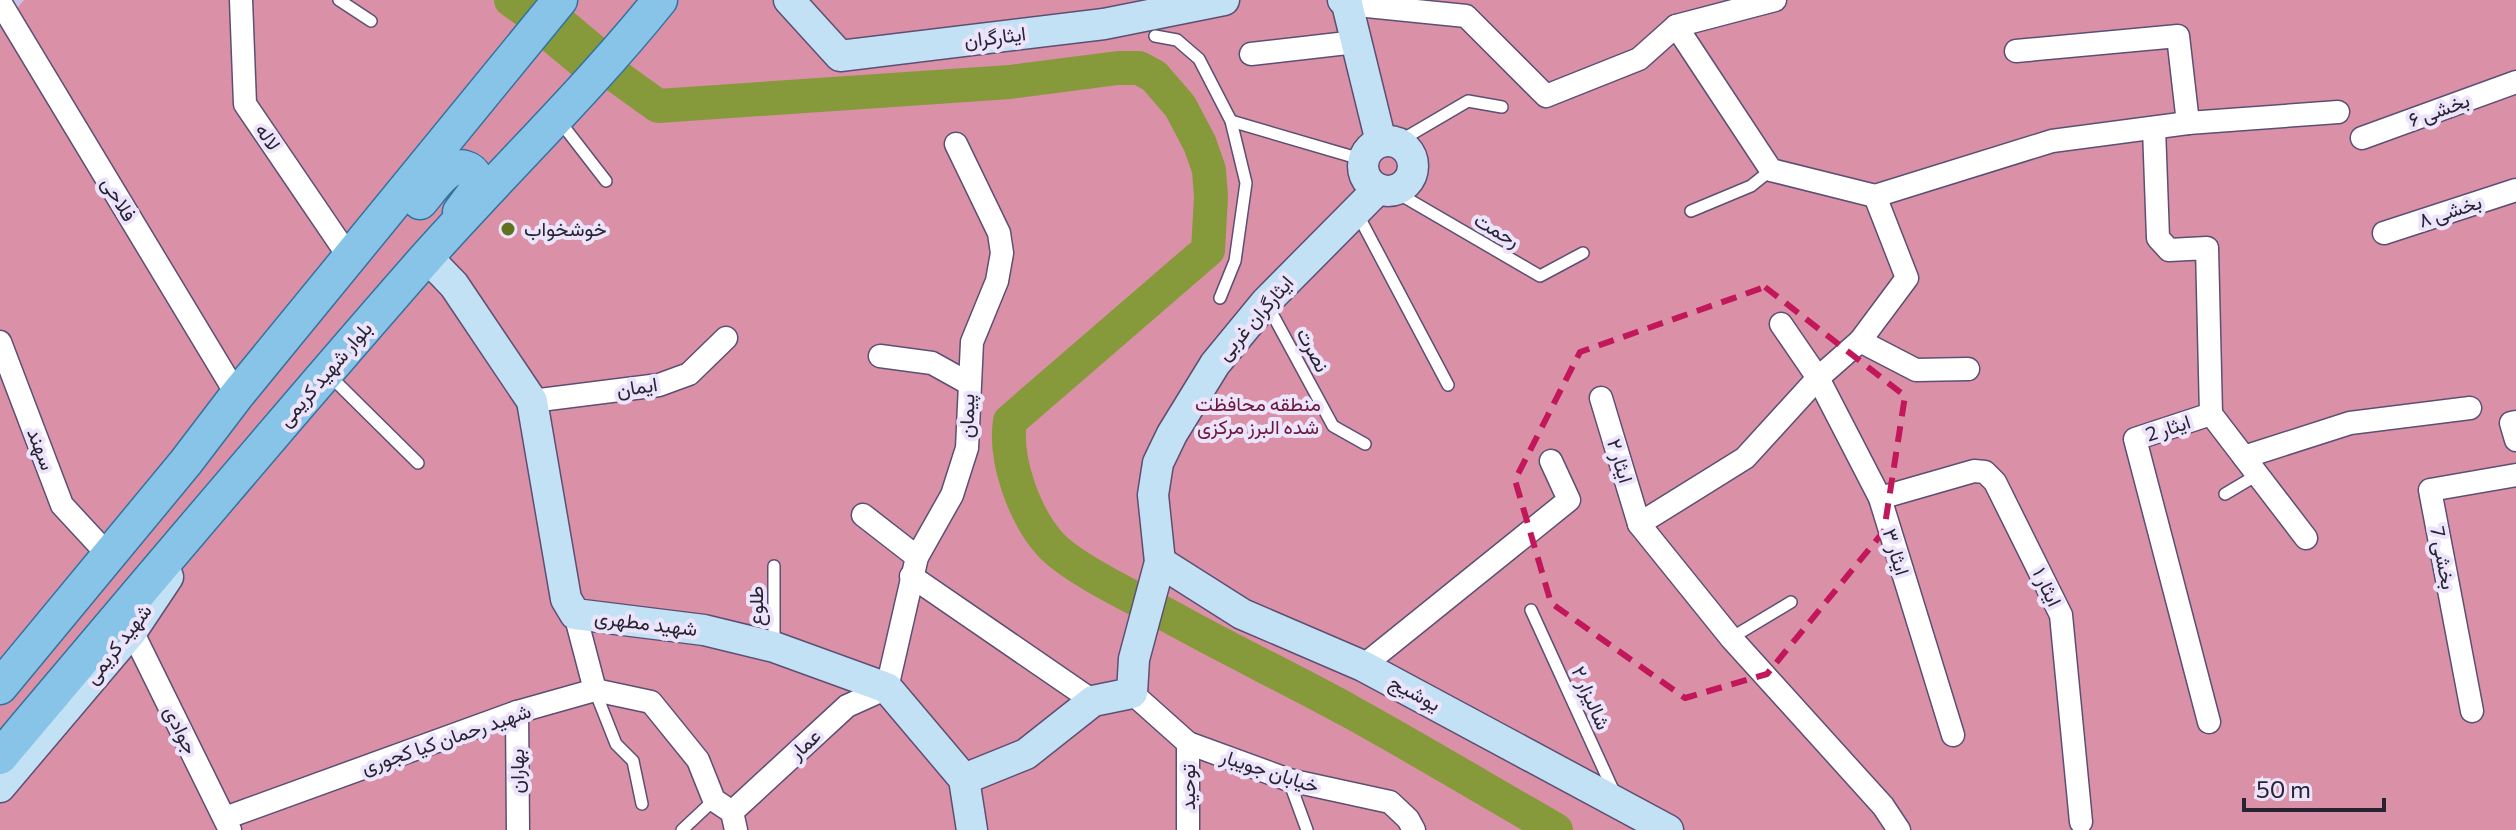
<svg xmlns="http://www.w3.org/2000/svg" width="2516" height="830" viewBox="0 0 2516 830" font-family="Commissioner,Vazirmatn,sans-serif">
	<style>
		.green { fill: #da91a7 }
		.water { fill: #869a3b }
		.lines { fill: none; stroke-linecap: round; stroke-linejoin: round }
		.river { stroke: #869a3b; stroke-width: 34 }
		.lane-casing { stroke: #5c4f74; stroke-width: 14 }
		.street-casing { stroke: #5c4f74; stroke-width: 25 }
		.secondary-casing { stroke: #5c4f74; stroke-width: 33 }
		.primary-casing { stroke: #32729f; stroke-width: 37 }
		.lane { stroke: #fff; stroke-width: 11 }
		.street { stroke: #fff; stroke-width: 22 }
		.secondary { stroke: #c3e1f4; stroke-width: 30 }
		.primary { stroke: #87c4e8; stroke-width: 34 }
		.marked { fill: none; stroke: #c2185b; stroke-width: 6; stroke-dasharray: 16 10; stroke-linejoin: round }
		.poi-dot { fill: #61711e; stroke: #ebe4fa; stroke-width: 3 }
		.labels { text-anchor: middle; stroke-width: 8; stroke-linejoin: round; paint-order: stroke }
		.street-label { font-size: 20px; fill: #282333; stroke: #ebe4fa }
		.poi-label { font-size: 20px; fill: #282333; stroke: #ebe4fa; text-anchor: start }
		.park-label { font-size: 20px; fill: #6d173b; stroke: #ebe4fa }
	</style>
	<rect width="100%" height="100%" fill="#cdbfea"/>
	<path class="green" d="M24,0H2516V830H0V28Z"/>
	<path class="water" d="M571,10L608,41L577,79L540,48Z"/>
	<g class="lines">
		<path class="river" d="M511,0L658,106L1010,82L1118,68H1139L1154,76L1180,106L1200,144L1209,170L1211,197L1208,250L1010,421C1004,459 1024,515 1050,544C1073,570 1146,603 1180,622C1236,653 1295,681 1351,712C1420,750 1488,791 1556,830"/>
		<g class="lane-casing">
			<g id="lane">
				<path d="M339,0L371,21"/>
				<path d="M1155,36L1177,40L1199,59L1231,121L1246,183L1235,261L1220,298"/>
				<path d="M558,119L606,181"/>
				<path d="M1231,121L1364,160"/>
				<path d="M1398,142L1468,101L1502,107"/>
				<path d="M1394,191L1540,276L1583,253"/>
				<path d="M1691,211L1751,186L1771,170"/>
				<path d="M1357,213L1448,385"/>
				<path d="M1268,306L1333,426L1365,444"/>
				<path d="M330,376L418,463"/>
				<path d="M2225,494L2257,475"/>
				<path d="M1531,610L1614,792"/>
				<path d="M1731,638L1791,602"/>
				<path d="M774,647V566"/>
				<path d="M595,691L616,744L633,761L642,804"/>
				<path d="M1289,781L1307,830"/>
				<path d="M682,830L714,800"/>
			</g>
		</g>
		<g class="street-casing">
			<g id="street">
				<path d="M241,0L245,104L349,257"/>
				<path d="M1348,0L1347,4L1466,16L1546,96L1639,59L1676,26L1775,0"/>
				<path d="M0,2L237,395"/>
				<path d="M2016,51L2178,36L2188,123"/>
				<path d="M1251,54L1356,42"/>
				<path d="M2154,128L2158,238L2169,250L2207,248L2211,414L2135,439L2209,722"/>
				<path d="M2362,138L2516,82"/>
				<path d="M1875,196L2052,141L2188,123L2338,112"/>
				<path d="M2384,233L2516,190"/>
				<path d="M1781,324L1818,378L1880,498L1953,735"/>
				<path d="M1860,341L1916,370L1968,369"/>
				<path d="M0,342L62,505L99,545"/>
				<path d="M880,356L932,363L968,383"/>
				<path d="M1601,398L1639,524L1731,638L1883,806L1899,830"/>
				<path d="M532,401L659,385L689,374L726,338"/>
				<path d="M2211,414L2306,538"/>
				<path d="M2516,422L2511,423L2516,440"/>
				<path d="M2244,457L2350,423L2470,408"/>
				<path d="M1880,498L1974,471L1985,472L1995,482L2061,615L2081,822"/>
				<path d="M863,515L917,557"/>
				<path d="M1639,524L1745,458L1818,378L1860,341L1907,278L1875,196L1771,170L1676,26"/>
				<path d="M911,576L1093,701"/>
				<path d="M132,631L230,830"/>
				<path d="M1363,666L1569,500L1551,461"/>
				<path d="M595,690L651,702L698,760L714,800L732,812L736,830"/>
				<path d="M1132,693L1188,743L1289,780L1390,802L1408,819L1414,830"/>
				<path d="M2472,711L2430,490L2516,475"/>
				<path d="M517,712L518,830"/>
				<path d="M732,812L847,706L887,688L917,557L952,495L967,448L972,342L997,281L1002,253L999,233L956,144"/>
				<path d="M225,818L517,712L595,690L575,614"/>
				<path d="M1188,830V743"/>
			</g>
		</g>
		<g class="secondary-casing">
			<g id="secondary">
				<path d="M789,0L840,56L1104,24L1224,0"/>
				<path d="M1343,0L1347,4L1381,142"/>
				<circle cx="1388" cy="166" r="25"/>
				<path d="M427,257L454,285L532,401L566,599L575,614L704,630L774,647L887,688L964,779L972,830"/>
				<path d="M1160,562L1242,614L1363,666L1668,830"/>
				<path d="M964,779L1026,754L1093,701L1132,693L1134,659L1160,562L1153,495L1158,463L1172,434L1215,364L1266,302L1378,189"/>
				<path d="M0,787L132,631L168,577"/>
			</g>
		</g>
		<g class="primary-casing">
			<g id="primary">
				<path d="M420,202C431,190 447,163 465,168C475,171 477,180 477,189L460,212"/>
				<path d="M0,687L186,462L237,395L560,0"/>
				<path d="M0,757C140,591 280,424 424,260C502,172 586,92 660,0"/>
			</g>
		</g>
		<use href="#lane" class="lane"/>
		<use href="#street" class="street"/>
		<use href="#secondary" class="secondary"/>
		<use href="#primary" class="primary"/>
	</g>
	<path class="marked" d="M1765,287L1905,396L1884,531L1767,674L1685,698L1551,603L1515,480L1580,352Z"/>
	<circle class="poi-dot" cx="508" cy="229" r="8"/>
	<g class="labels">
		<g class="street-label">
			<text transform="translate(995 37) rotate(-7)" y="7">ایثارگران</text>
			<text transform="translate(2439 110) rotate(-20)" y="7">بخشی ۶</text>
			<text transform="translate(268 137) rotate(56)" y="7">لاله</text>
			<text transform="translate(119 199) rotate(59)" y="7">فلاحی</text>
			<text transform="translate(2450 211) rotate(-18)" y="7">بخشی ۸</text>
			<text transform="translate(1497 230) rotate(30)" y="7">رحمت</text>
			<text transform="translate(1255 318) rotate(-49)" y="7">ایثارگران غربی</text>
			<text transform="translate(1313 350) rotate(62)" y="7">نصرت</text>
			<text transform="translate(325 374) rotate(-49)" y="7">بلوار شهید کریمی</text>
			<text transform="translate(637 387) rotate(-9)" y="7">ایمان</text>
			<text transform="translate(967 416) rotate(-89)" y="7">پیمان</text>
			<text transform="translate(2168 428) rotate(-18)" y="7">ایثار 2</text>
			<text transform="translate(41 449) rotate(69)" y="7">سهند</text>
			<text transform="translate(1620 461) rotate(73)" y="7">ایثار ۲</text>
			<text transform="translate(1896 552) rotate(73)" y="7">ایثار ۳</text>
			<text transform="translate(2443 558) rotate(79)" y="7">بخشی 7</text>
			<text transform="translate(2047 587) rotate(64)" y="7">ایثار ۱</text>
			<text transform="translate(756 606) rotate(-90)" y="7">طلوع</text>
			<text transform="translate(646 623) rotate(7)" y="7">شهید مطهری</text>
			<text transform="translate(118 644) rotate(-52)" y="7">شهید کریمی</text>
			<text transform="translate(1415 693) rotate(28)" y="7">یوشیج</text>
			<text transform="translate(1591 698) rotate(66)" y="7">شالیزار ۲</text>
			<text transform="translate(181 730) rotate(64)" y="7">جوادی</text>
			<text transform="translate(446 739) rotate(-19)" y="7">شهید رحمان کیا کجوری</text>
			<text transform="translate(805 744) rotate(-43)" y="7">عمار</text>
			<text transform="translate(517 771) rotate(-90)" y="7">بهاران</text>
			<text transform="translate(1270 771) rotate(18)" y="7">خیابان جویبار</text>
			<text transform="translate(1188 787) rotate(-90)" y="7">توحید</text>
		</g>
		<g class="poi-label">
			<text x="524" y="236">خوشخواب</text>
		</g>
		<g class="park-label">
			<text x="1258" y="411">منطقه محافظت<tspan x="1258" dy="23">شده البرز مرکزی</tspan></text>
		</g>
	</g>
	<path d="M2244 798v12h140v-12" fill="none" stroke="#282333" stroke-width="4"/>
	<text x="2256" y="798" font-size="24" fill="#282333" stroke="#ebe4fa" stroke-width="6" paint-order="stroke">50 m</text>
</svg>
